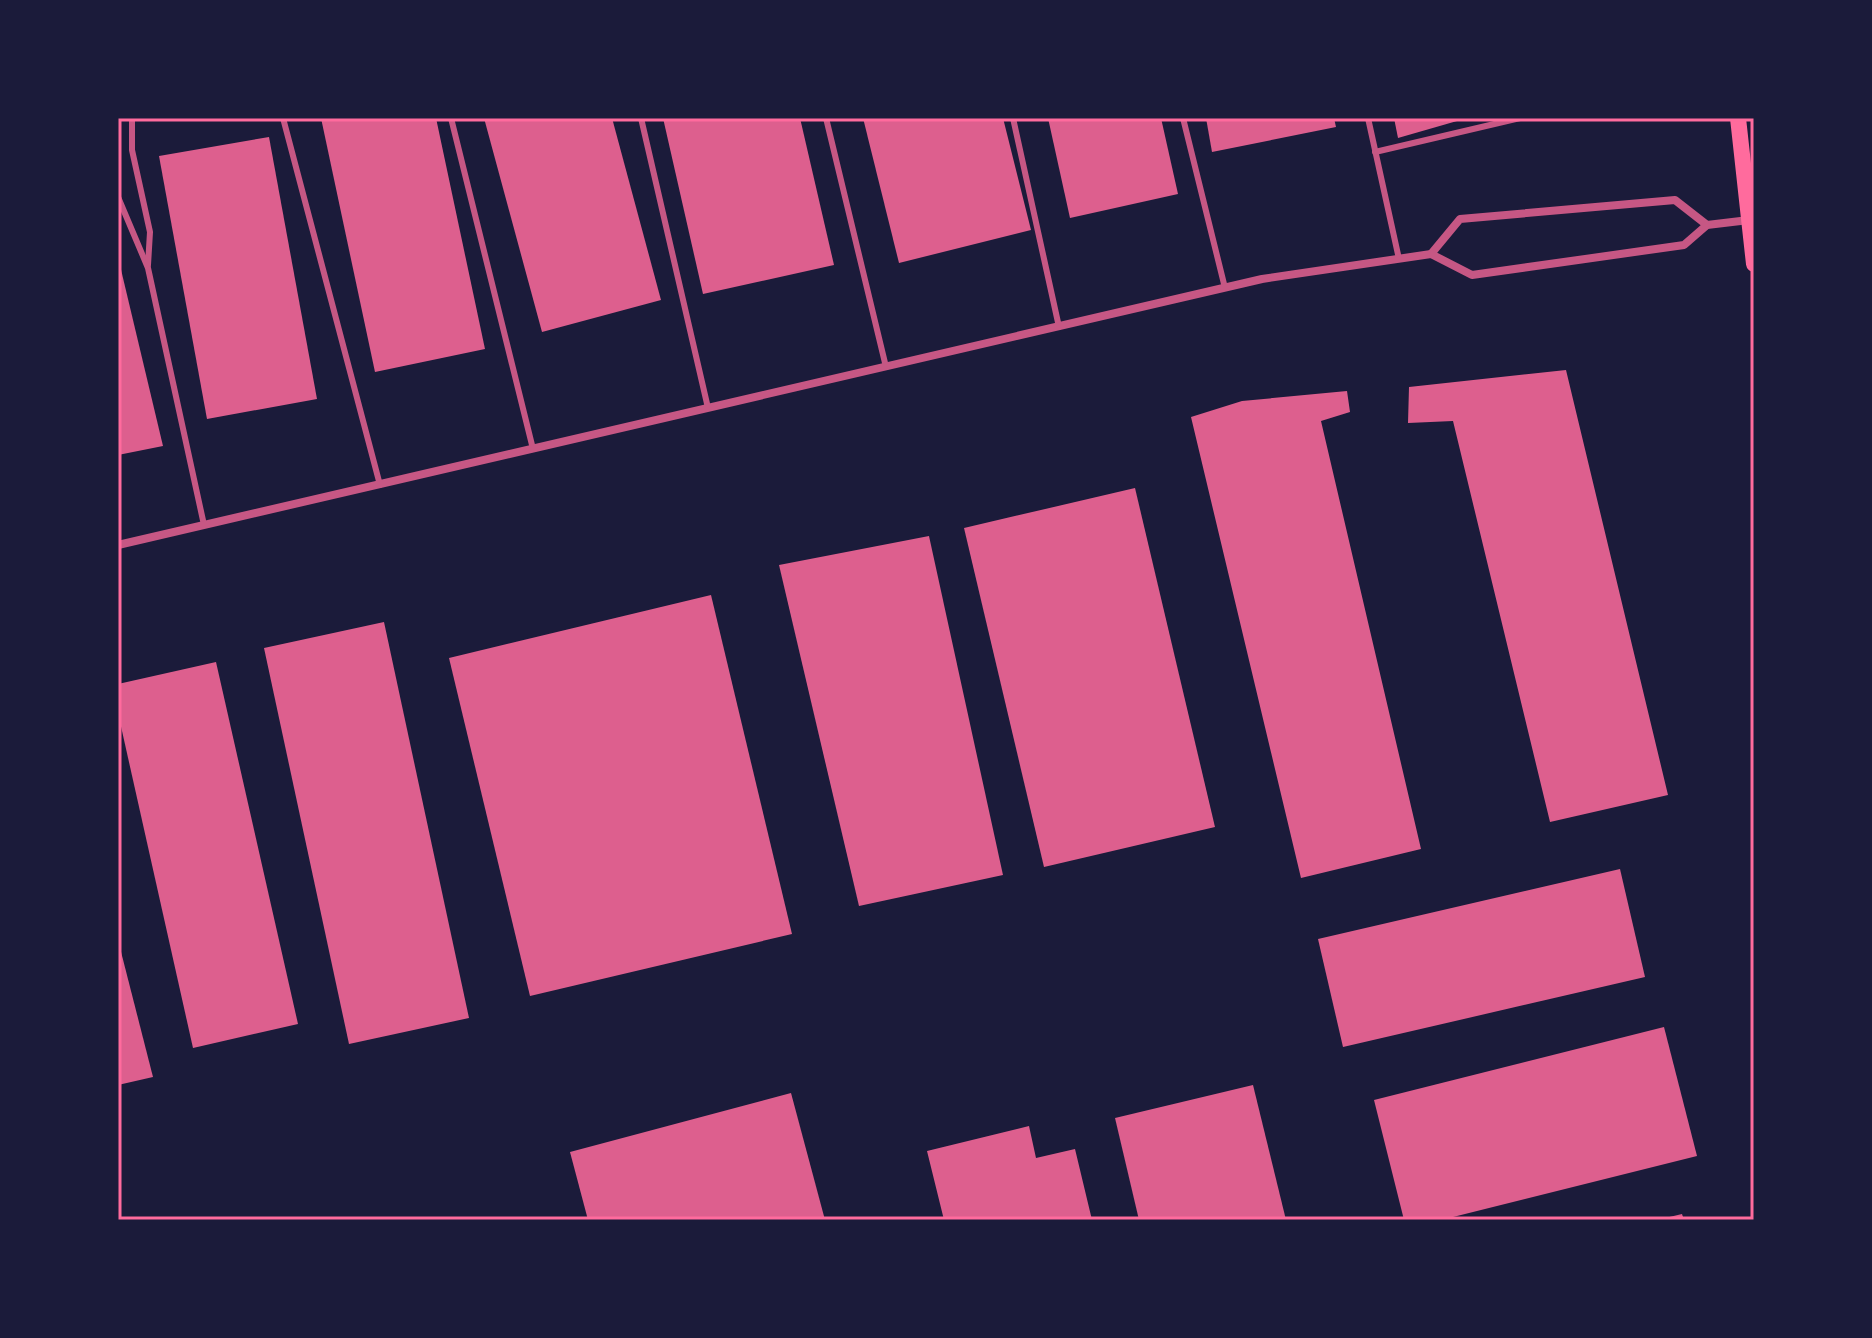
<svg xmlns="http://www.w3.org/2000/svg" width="1872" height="1338" viewBox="0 0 1872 1338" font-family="Roboto,sans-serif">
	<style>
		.building { fill: #dd5f8e }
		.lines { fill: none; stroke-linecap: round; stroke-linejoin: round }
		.service { stroke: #c65784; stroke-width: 6 }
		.minor { stroke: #c65784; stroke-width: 8 }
		.secondary { stroke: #ff6b9d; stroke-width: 16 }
		.neatline { fill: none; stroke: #ff6b9d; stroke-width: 3 }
	</style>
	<rect width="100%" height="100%" fill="#1b1b3a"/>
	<g class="building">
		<path d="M321,118H436L485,349L375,372Z"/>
		<path d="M484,118H612L661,300L542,332Z"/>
		<path d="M663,118H800L834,265L703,294Z"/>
		<path d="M863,118H1003L1031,230L899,263Z"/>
		<path d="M1048,118H1161L1178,194L1070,218Z"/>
		<path d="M1206,118H1334L1336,127L1212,152Z"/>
		<path d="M1394,118H1464V119L1398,138Z"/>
		<path d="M269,137L317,399L207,419L159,156Z"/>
		<path d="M118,257L163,446L118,455Z"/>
		<path d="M1566,370L1668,795L1550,822L1453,421L1408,423L1409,387Z"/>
		<path d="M1347,391L1350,412L1321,421L1421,849L1301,878L1191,417L1242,401Z"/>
		<path d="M1135,488L1215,827L1044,867L964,528Z"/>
		<path d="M929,536L1003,875L859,906L779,565Z"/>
		<path d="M711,595L792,934L530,996L449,658Z"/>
		<path d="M384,622L469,1018L349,1044L264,648Z"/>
		<path d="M216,662L298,1024L193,1048L118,713V684Z"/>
		<path d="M1620,869L1645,977L1343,1047L1318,939Z"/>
		<path d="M118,940L153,1077L118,1085Z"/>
		<path d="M1664,1027L1697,1156L1441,1220H1404L1374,1100Z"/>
		<path d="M1253,1085L1286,1220H1139L1115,1118Z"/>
		<path d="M791,1093L825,1220H588L570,1152Z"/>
		<path d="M1029,1126L1036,1158L1075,1149L1092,1220H944L927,1151Z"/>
		<path d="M1682,1214L1684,1220H1661V1219Z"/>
	</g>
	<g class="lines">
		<g class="service">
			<path d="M132,118V150L150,232L148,265"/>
			<path d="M283,118L380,485"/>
			<path d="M451,118L533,449"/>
			<path d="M641,118L708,408"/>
			<path d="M826,118L886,367"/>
			<path d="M1013,118L1059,327"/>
			<path d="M1183,118L1225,288"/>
			<path d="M1368,118L1399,259"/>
			<path d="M1375,152L1520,118"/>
			<path d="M118,197L148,268L204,525"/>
		</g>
		<g class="minor">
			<path d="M1431,254L1460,219L1675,200L1707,225"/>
			<path d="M118,545L1262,279L1431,254L1472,275L1684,245L1707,225L1749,220"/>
		</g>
		<path class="secondary" d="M1738,118L1754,264"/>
	</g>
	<rect width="1872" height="1338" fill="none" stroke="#1b1b3a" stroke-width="240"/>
	<rect x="120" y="120" width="1632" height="1098" class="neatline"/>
</svg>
